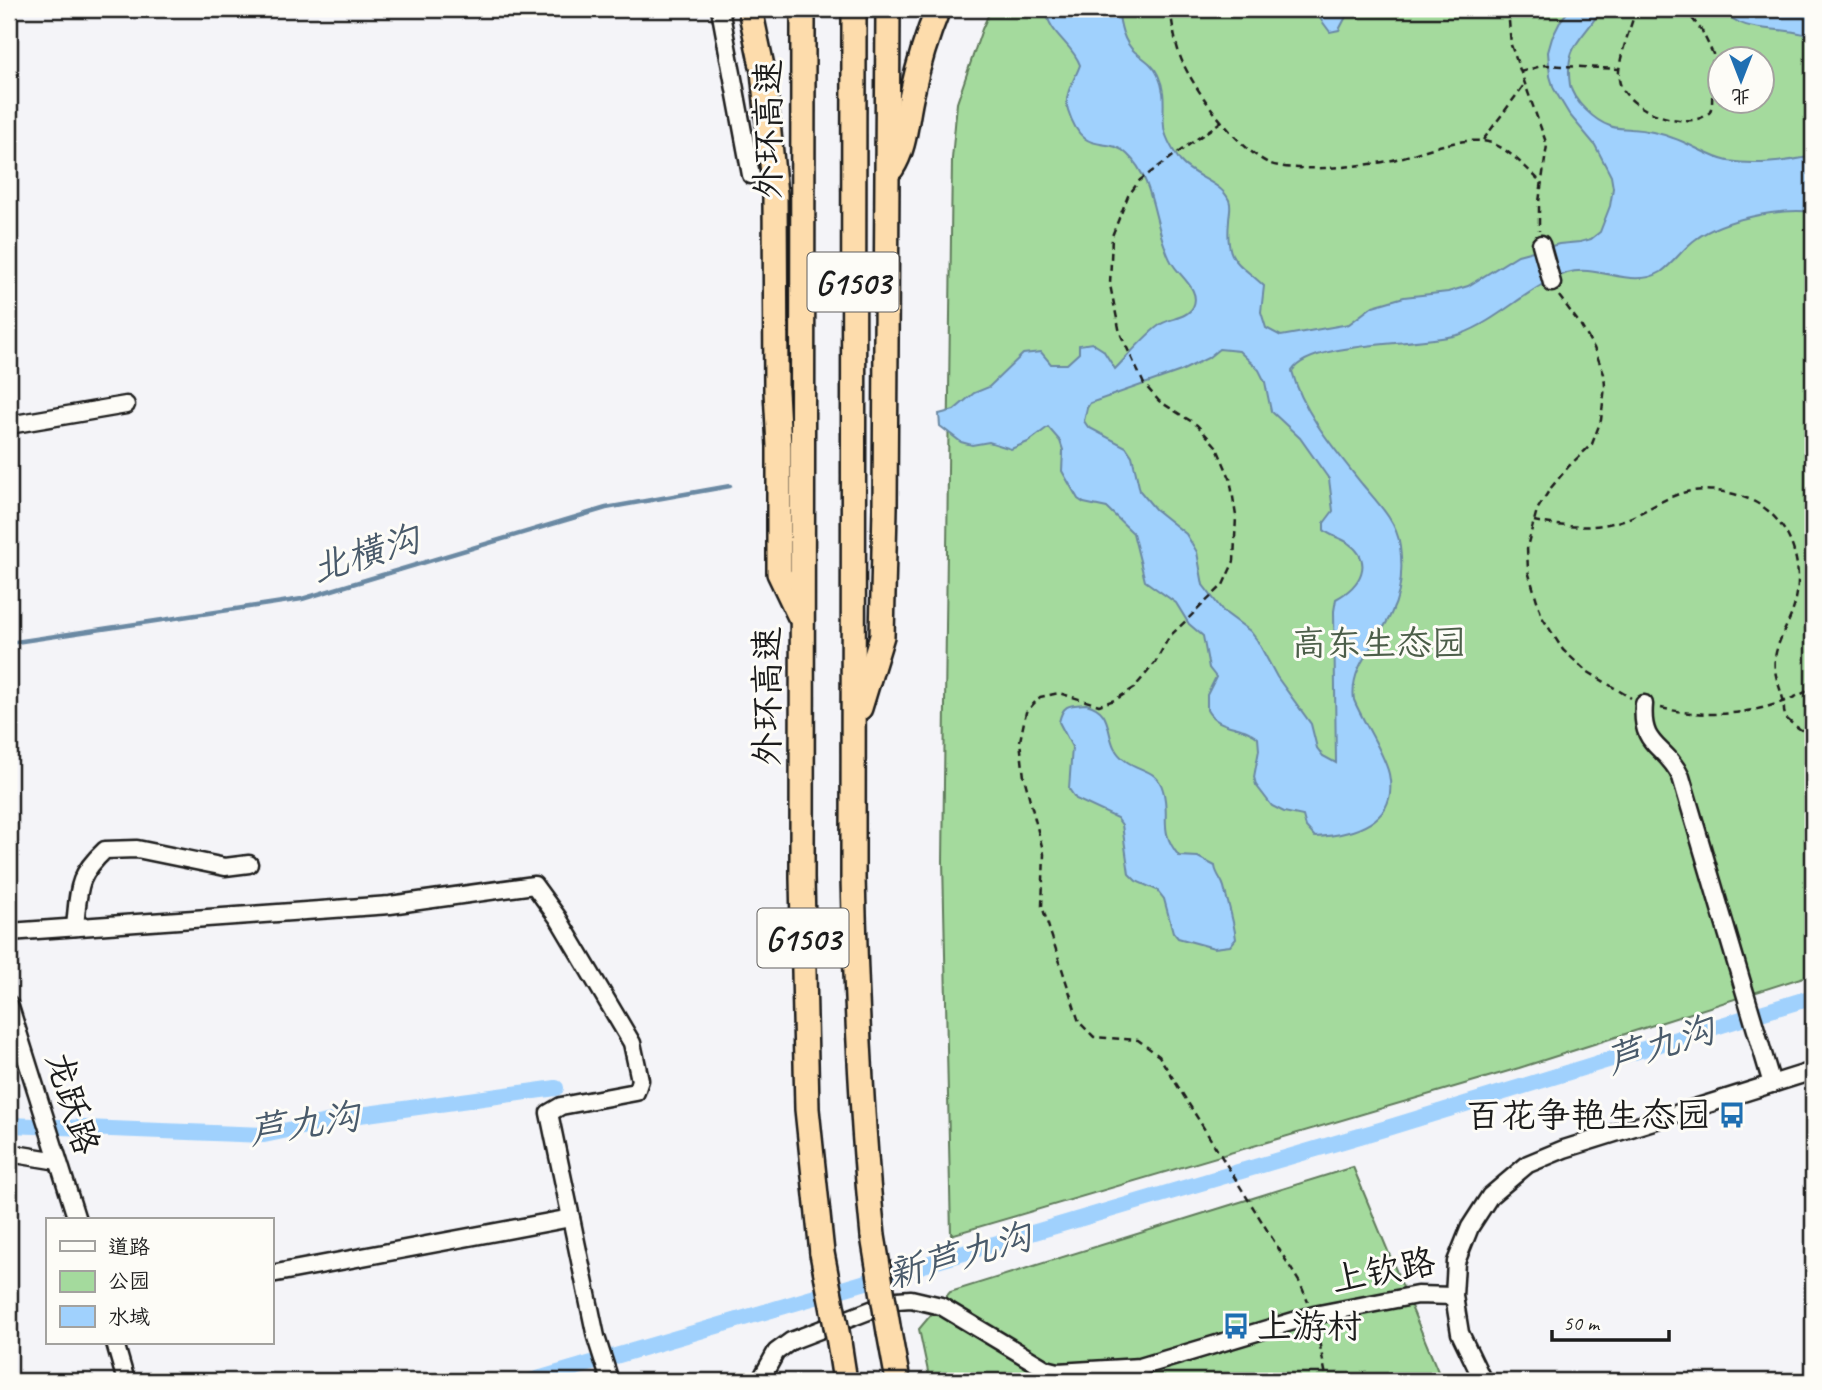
<svg xmlns="http://www.w3.org/2000/svg" width="1822" height="1390" viewBox="0 0 1822 1390" font-family="Caveat,'LXGW WenKai TC',sans-serif">
	<style>
		.green { fill: #a4da9d; stroke: #607b5c; stroke-width: 2; fill-rule: evenodd }
		.water { fill: #a0d1fd; stroke: #6b89a3; stroke-width: 2; fill-rule: evenodd }
		.lines { fill: none; stroke-linecap: round; stroke-linejoin: round }
		.stream { stroke: #6b89a3; stroke-width: 4.5 }
		.canal { stroke: #a0d1fd; stroke-width: 16 }
		.minor-casing { stroke: #1c1c1c; stroke-width: 21 }
		.highway-casing { stroke: #1c1c1c; stroke-width: 28 }
		.path { stroke: #1c1c1c; stroke-width: 2.5; stroke-dasharray: 7 5; stroke-linecap: butt }
		.minor { stroke: #fdfcf7; stroke-width: 16 }
		.highway { stroke: #fddcac; stroke-width: 23 }
		.highway-bridge-casing { stroke: #1c1c1c; stroke-width: 28; stroke-linecap: butt }
		.highway-bridge { stroke: #fddcac; stroke-width: 23 }
		.labels { text-anchor: middle; stroke-width: 6; stroke-linejoin: round; paint-order: stroke }
		.shield { fill: #fdfcf7; stroke: #605f5e; stroke-width: 2 }
		.shield-label { font-size: 33px; font-weight: bold; fill: #1c1c1c }
		.street-label { font-size: 35px; fill: #1c1c1c; stroke: #fdfcf7 }
		.park-label { font-size: 35px; fill: #4c5e49; stroke: #fdfcf7 }
		.poi-label { font-size: 35px; fill: #1c1c1c; stroke: #fdfcf7; text-anchor: end }
		.water-label { font-size: 37px; font-style: italic; fill: #4a5b6b; stroke: #fdfcf7 }
	</style>
	<rect width="100%" height="100%" fill="#f4f4f8"/>
	<filter id="ink" filterUnits="userSpaceOnUse"><feTurbulence type="fractalNoise" baseFrequency=".0143" numOctaves="2"/><feDisplacementMap in="SourceGraphic" scale="14" xChannelSelector="R" yChannelSelector="G"/><feConvolveMatrix kernelMatrix="1 2 1 2 8 2 1 2 1" color-interpolation-filters="sRGB"/></filter>
	<g filter="url(#ink)">
		<g class="green">
			<path d="M991,9H1813V974L1519,1068L951,1235L943,861L952,159L957,103L982,29ZM1720,60H1762V102H1720Z"/>
			<path d="M1353,1167L1442,1381H930L919,1329L950,1292Z"/>
		</g>
		<g class="water">
			<path d="M1046,9H1118C1120,24 1123,42 1135,52C1144,59 1153,64 1158,75C1167,95 1162,107 1164,127C1165,138 1174,152 1180,161C1193,177 1220,181 1229,200C1232,207 1229,214 1229,221C1225,263 1238,261 1264,286L1261,312L1266,328L1281,336L1349,324L1373,306L1404,297L1448,292L1468,286L1518,255L1559,244L1580,242L1591,239L1600,232L1610,206L1613,188L1611,176L1595,145L1569,114L1554,89L1550,76L1548,52L1552,38L1561,20L1570,9H1601C1584,40 1564,43 1570,85C1573,101 1595,121 1610,126C1617,129 1625,128 1631,129C1646,130 1660,133 1673,138C1692,144 1708,157 1728,161C1756,166 1785,162 1813,156V212C1780,208 1723,219 1696,239C1683,248 1674,263 1661,272C1631,290 1597,263 1567,273C1528,287 1499,320 1461,334C1425,346 1311,340 1292,371C1303,413 1336,451 1362,484C1378,503 1397,522 1400,546C1403,569 1401,594 1391,614C1378,643 1349,666 1354,700C1363,722 1384,752 1389,774C1399,823 1353,835 1315,837L1306,827L1303,816L1284,812L1272,806L1256,785L1254,777L1259,750L1258,738C1243,724 1218,730 1207,710V695L1216,677L1209,668L1203,636L1189,624L1176,603L1145,581L1133,533L1107,508L1084,503L1078,499L1062,471L1063,450L1060,441L1048,427L1028,442L1011,449L989,442L972,445L961,442L940,426L939,414L954,410L974,393L989,387L1023,354L1041,352L1051,364H1067L1079,353V345L1092,343L1103,350L1115,369C1127,357 1147,333 1161,324C1171,318 1187,318 1193,307C1201,291 1182,278 1174,266C1170,261 1167,253 1165,247C1153,216 1153,178 1127,154C1106,134 1084,160 1068,110C1063,94 1075,80 1080,65C1072,43 1048,34 1046,9ZM1219,349L1239,351L1259,370L1265,382L1271,411L1300,438L1329,479L1333,511L1324,523V530C1331,537 1341,537 1348,543C1375,562 1360,586 1336,599L1334,611L1336,763L1323,756L1317,748L1311,724L1277,677L1257,640L1250,631L1223,611L1203,585L1197,552L1186,534L1155,509L1140,491L1132,456L1126,447L1088,427L1084,421L1087,408L1090,403L1181,371L1208,358Z"/>
			<path d="M1313,9H1350L1339,30L1330,32Z"/>
			<path d="M1723,9H1813V37C1784,24 1742,37 1723,9Z"/>
			<path d="M1086,704C1119,712 1100,743 1126,761C1140,771 1158,770 1163,790C1171,818 1157,829 1179,856L1198,857L1215,866C1216,875 1222,879 1224,887C1228,904 1234,921 1236,939L1230,946L1214,948L1178,938L1173,932L1164,899L1157,890L1136,881L1129,874L1122,825L1117,818L1076,799L1069,789L1072,747L1059,722C1063,704 1069,705 1086,704Z"/>
		</g>
		<g class="lines">
			<path class="stream" d="M9,643L302,599L606,508L730,486"/>
			<g class="canal">
				<path d="M9,1125L264,1135L360,1115L556,1088"/>
				<path d="M531,1381L1387,1128L1813,997"/>
			</g>
			<g class="minor-casing">
				<g id="minor">
					<path d="M720,9L751,175"/>
					<path d="M1541,244L1552,283"/>
					<path d="M9,425L126,405"/>
					<path d="M1644,704C1640,749 1665,743 1681,777L1772,1084"/>
					<path d="M75,927C79,889 76,877 105,850L137,849L225,867L249,864"/>
					<path d="M9,932L390,905L534,885L558,918L632,1043L640,1080L636,1092L561,1106L549,1113L596,1337L610,1381"/>
					<path d="M9,1004L77,1220"/>
					<path d="M9,1153L58,1161"/>
					<path d="M271,1274L571,1218"/>
					<path d="M115,1343L126,1381"/>
					<path d="M760,1381L776,1352L791,1341L897,1300L911,1299L941,1306L1046,1369L1058,1372L1140,1367L1314,1315L1417,1295L1454,1296"/>
					<path d="M1483,1381L1460,1333L1454,1296L1456,1262L1470,1227L1490,1196L1528,1164L1564,1149L1813,1071"/>
				</g>
			</g>
			<g class="highway-casing">
				<g id="highway">
					<path d="M750,9L763,71L775,194L776,391L779,446V573L799,615"/>
					<path d="M803,9L802,878L807,1109L822,1253"/>
					<path d="M854,9L853,878C856,998 861,1117 873,1236"/>
					<path d="M892,168C906,147 906,118 912,94C918,65 927,36 938,9"/>
					<path d="M860,708L882,636L885,508L888,9"/>
					<path d="M889,1332L898,1381"/>
					<path d="M839,1342L845,1381"/>
				</g>
			</g>
			<g class="path">
				<path d="M1170,9C1173,26 1175,45 1182,61C1195,91 1240,152 1271,164C1294,172 1353,167 1377,163C1412,158 1446,138 1482,141C1503,142 1527,169 1542,183"/>
				<path d="M1508,9L1511,45L1547,145L1539,202V231"/>
				<path d="M1636,9C1631,27 1617,61 1619,79C1622,109 1689,134 1710,112L1712,105L1713,54L1702,31L1685,9"/>
				<path d="M1520,72L1545,65L1619,69"/>
				<path d="M1222,121L1140,180L1128,196L1112,236L1110,285L1120,333L1144,384L1159,401L1197,425L1216,446L1230,478L1236,516L1234,561L1223,585L1169,637L1155,663L1134,688L1115,700L1099,705L1059,693L1040,697L1026,712L1020,741L1024,777L1044,854L1042,906L1079,1022L1094,1037L1138,1040L1159,1056L1300,1283L1308,1302"/>
				<path d="M1483,140L1524,85"/>
				<path d="M1559,296L1580,324L1594,348L1604,374L1605,386L1601,420L1592,444L1569,466L1550,489L1537,510L1527,547L1528,571L1542,617L1563,650L1585,670L1631,698"/>
				<path d="M1534,521C1558,526 1584,529 1608,524C1657,515 1668,480 1729,493C1743,496 1756,501 1767,510C1797,535 1805,578 1792,613C1787,627 1777,642 1775,658C1773,673 1779,684 1783,699C1785,706 1782,712 1787,719C1794,726 1805,732 1813,738"/>
				<path d="M1661,708C1714,720 1766,714 1813,688"/>
				<path d="M1317,1331L1327,1381"/>
			</g>
			<use href="#minor" class="minor"/>
			<use href="#highway" class="highway"/>
			<g class="highway-bridge-casing">
				<g id="highway-bridge">
					<path d="M873,1236L889,1332"/>
					<path d="M822,1253L839,1342"/>
				</g>
			</g>
			<use href="#highway-bridge" class="highway-bridge"/>
		</g>
	</g>
	<defs>
		<g id="bus-bare" transform="scale(2.1)"><path d="M-5-6H5V4H4V6H2V4H-2V6H-4V4H-5ZM-3.5-4V0h7V-4ZM-3.5 1.2v1.5H-2V1.2ZM2 1.2v1.5H3.5V1.2Z" fill="#1f6fb2" stroke="#fdfcf7" stroke-width="2.5" paint-order="stroke"/></g>
	</defs>
	<g fill-rule="evenodd">
		<use href="#bus-bare" x="1732" y="1115"/>
		<use href="#bus-bare" x="1236" y="1326"/>
	</g>
	<g class="labels">
		<g class="shield">
			<rect x="807.5" y="252.5" width="91" height="59" rx="5"/>
			<rect x="757.5" y="908.5" width="91" height="59" rx="5"/>
		</g>
		<g class="shield-label">
			<text x="853" y="294">G1503</text>
			<text x="803" y="950">G1503</text>
		</g>
		<g class="street-label">
			<text transform="translate(768 129) rotate(-90)" y="12">外环高速</text>
			<text transform="translate(767 696) rotate(-90)" y="12">外环高速</text>
			<text transform="translate(73 1103) rotate(73)" y="12">龙跃路</text>
			<text transform="translate(1383 1270) rotate(-11)" y="12">上钦路</text>
		</g>
		<g class="park-label">
			<text x="1379" y="655">高东生态园</text>
		</g>
		<g class="poi-label">
			<text x="1711" y="1127">百花争艳生态园</text>
			<text x="1257" y="1338" text-anchor="start">上游村</text>
		</g>
		<g class="water-label">
			<text transform="translate(365 553) rotate(-17)" y="13">北横沟</text>
			<text transform="translate(1660 1044) rotate(-17)" y="13">芦九沟</text>
			<text transform="translate(304 1123) rotate(-8)" y="13">芦九沟</text>
			<text transform="translate(959 1255) rotate(-16)" y="13">新芦九沟</text>
		</g>
	</g>
	<rect width="1822" height="1390" fill="none" stroke="#fdfcf7" stroke-width="35"/>
	<rect x="18" y="18" width="1787" height="1355" fill="none" stroke="#1c1c1c" stroke-width="2.5" filter="url(#ink)"/>
	<rect x="46" y="1218" width="228" height="126" fill="#fdfcf7" stroke="#a3a29f" stroke-width="2"/>
	<rect x="60" y="1241" width="35" height="10" fill="#fdfcf7" stroke="#a3a29f" stroke-width="2"/>
	<text x="108" y="1254" font-size="21" fill="#1c1c1c">道路</text>
	<rect x="60" y="1271" width="35" height="21" fill="#a4da9d" stroke="#a3a29f" stroke-width="2"/>
	<text x="108" y="1288" font-size="21" fill="#1c1c1c">公园</text>
	<rect x="60" y="1306" width="35" height="21" fill="#a0d1fd" stroke="#a3a29f" stroke-width="2"/>
	<text x="108" y="1324" font-size="21" fill="#1c1c1c">水域</text>
	<g transform="translate(1741 80) rotate(180)"><circle r="33" fill="#fdfcf7" stroke="#a3a29f" stroke-width="2"/>
	<path d="M0-5L12 26L0 18L-12 26Z" fill="#1f6fb2"/>
	<text y="-10" font-size="19" font-weight="bold" text-anchor="middle" fill="#1c1c1c">北</text>
	</g>
	<path d="M1552 1330v10h117v-10" fill="none" stroke="#1c1c1c" stroke-width="3.5"/>
	<text x="1563" y="1330" font-size="21" fill="#1c1c1c" stroke="#fdfcf7" stroke-width="5" paint-order="stroke">50 m</text>
</svg>
